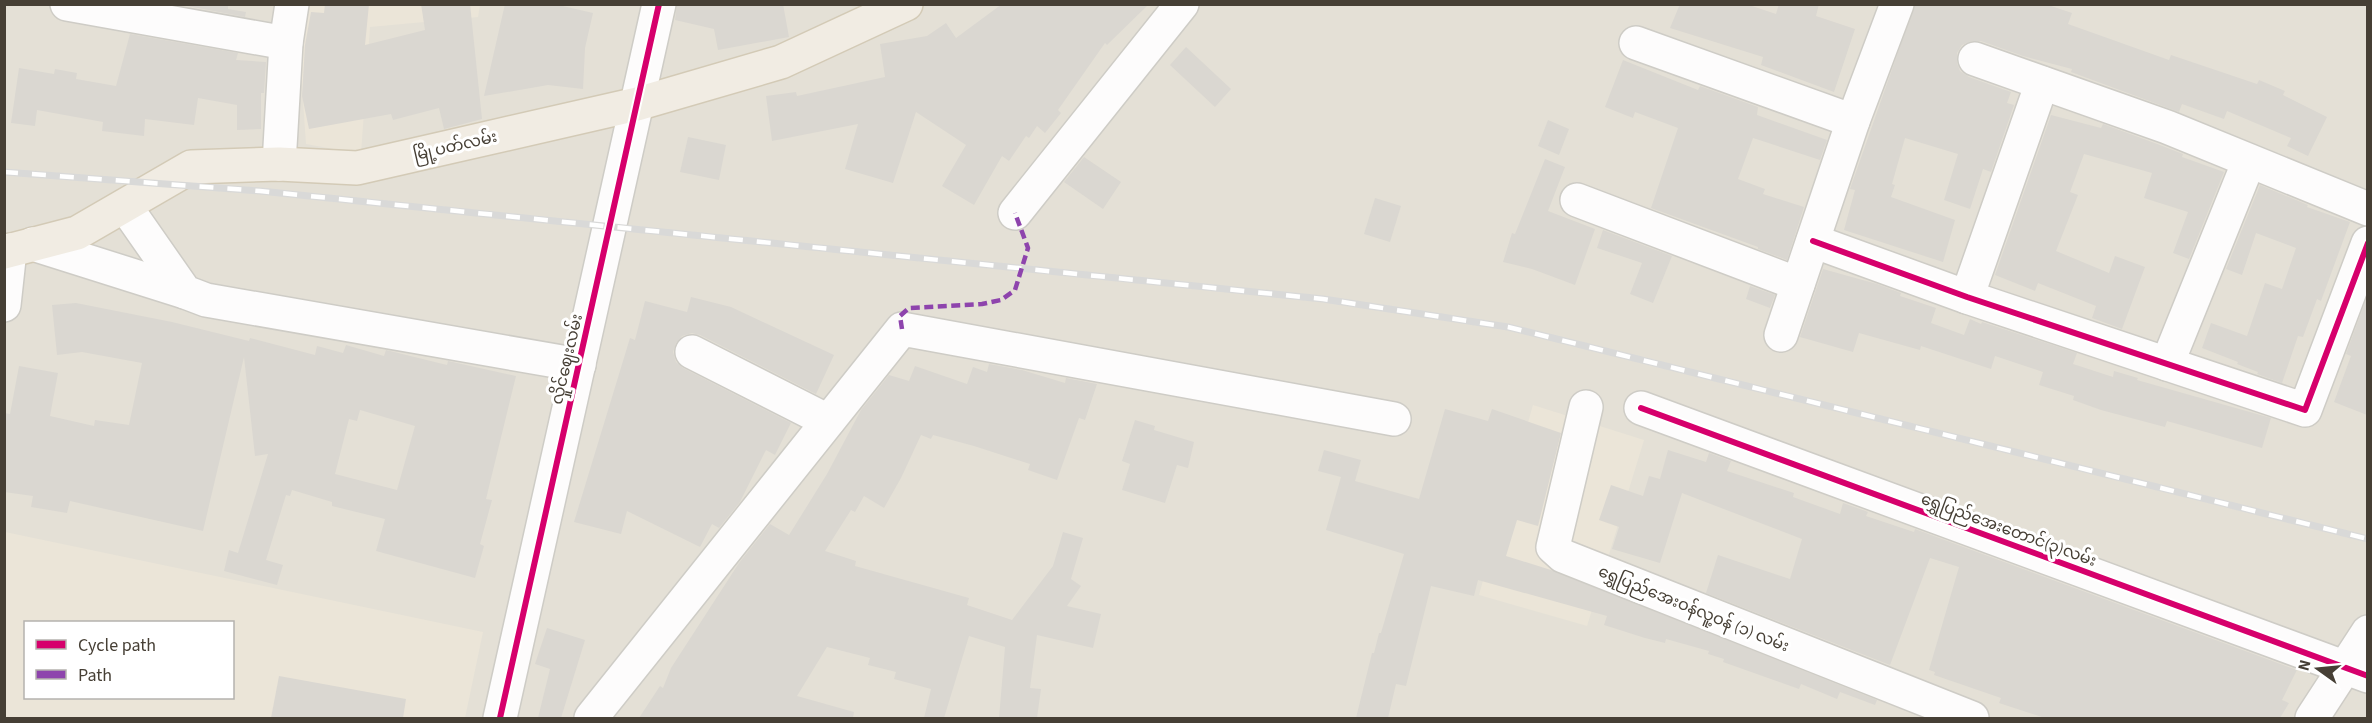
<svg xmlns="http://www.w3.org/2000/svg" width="2372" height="723" viewBox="0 0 2372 723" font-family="'Source Sans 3','Noto Sans Myanmar',sans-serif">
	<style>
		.residential { fill: #e4e0d6; fill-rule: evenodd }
		.education { fill: #ebe5d8; fill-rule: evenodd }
		.building { fill: #dad7d1; fill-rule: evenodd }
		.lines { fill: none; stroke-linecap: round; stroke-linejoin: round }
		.minor-casing { stroke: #ceccc6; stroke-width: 36 }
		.major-casing { stroke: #d3cab6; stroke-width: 36 }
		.minor { stroke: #fdfcfc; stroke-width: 33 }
		.major { stroke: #f1ece3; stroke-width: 33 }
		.rail-casing { stroke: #d9d9d8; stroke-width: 7 }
		.rail { stroke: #fff; stroke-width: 4.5; stroke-dasharray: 14; stroke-linecap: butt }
		.quiet { stroke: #8e44ad; stroke-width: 4.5; stroke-dasharray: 9 4.5; stroke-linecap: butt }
		.cycleway-casing { stroke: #fff; stroke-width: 10 }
		.cycleway { stroke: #d6006c; stroke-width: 6 }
		.labels { text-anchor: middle; stroke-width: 6; stroke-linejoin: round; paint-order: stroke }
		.street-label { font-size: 16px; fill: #463f35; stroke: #fff }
	</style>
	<rect width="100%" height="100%" fill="#f0eee9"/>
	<path class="residential" d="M4,5H2367V718H5ZM26,622H232V698H26Z"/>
	<g class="education">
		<path d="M306,5H480L478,17L370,27L361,154L306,144L299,44Z"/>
		<path d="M1533,405L1644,440L1587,626L1479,595Z"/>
		<path d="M5,532L483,632L465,718H5ZM26,622H232V698H26Z"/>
	</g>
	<g class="building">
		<path d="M177,4H228V9L246,12L245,17Z"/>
		<path d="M325,4H369L365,45L425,30L421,4H470L482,119L444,129L439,108L393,120L391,114L309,129L302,96L305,45L311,12L324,13Z"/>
		<path d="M505,4H554L593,13L585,48L583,89L548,85L484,96Z"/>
		<path d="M677,4H783L789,37L718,50L714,29L675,20Z"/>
		<path d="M1002,4H1149L1107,45L1105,43L1058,110L1061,113L1045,133L1037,126L1029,138L1026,136L1009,161L1002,156L974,205L942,186L966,145L916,112L893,183L845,169L858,124L772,141L766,96L796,92L797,96L885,77L880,44L927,36L946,23L956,38Z"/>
		<path d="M1680,4H1746L1776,14L1779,4H1819L1816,16L1855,29L1834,92L1761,65L1763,57L1670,28Z"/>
		<path d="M1915,4H2045L2072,13L2068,24L2169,60L2171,55L2257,84L2259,80L2285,91L2283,95L2327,117L2308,156L2287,146L2291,138L2227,111L2224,119L2182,104L2179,112L2071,72L2072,69L2023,56L1981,41H1971L1962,45L1957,53V63L1960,71L1969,77L2011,92L2007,103L2014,105L1991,172L1983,169L1970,209L1944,200L1958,154L1905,138L1892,184L1895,185L1891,197L1955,220L1943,262L1844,230L1855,190L1850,189Z"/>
		<path d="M130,34L238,53L236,60L266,62L264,93H261V129L237,130V105L198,98L194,125L145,119L144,136L102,131L103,122L37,110L35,126L11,123L19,68L54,74L55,69L77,73L76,79L116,86Z"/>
		<path d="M1186,47L1231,89L1215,107L1170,65Z"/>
		<path d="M1623,60L1698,90L1700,86L1758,107L1757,115L1827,140L1820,160L1753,138L1738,179L1765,189L1763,194L1804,207L1787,260L1758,249V247L1651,208L1678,128L1635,112L1633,118L1605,107Z"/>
		<path d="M2051,115L2101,128L2103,124L2160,145L2183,154L2182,157L2224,172L2189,259L2173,253L2188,212L2144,198L2152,173L2084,154L2070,192L2078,195L2056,251L2109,273L2115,256L2145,267L2122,329L2092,318L2096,306L2038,283L2035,291L1995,275Z"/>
		<path d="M1548,120L1569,129L1559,155L1538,146Z"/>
		<path d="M688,137L726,145L719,180L680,172Z"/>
		<path d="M1084,157L1121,182L1103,209L1064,182Z"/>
		<path d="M1545,159L1565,167L1548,211L1595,229L1575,285L1532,269L1503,262L1512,233L1515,234Z"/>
		<path d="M2260,185L2308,205L2307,207L2350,222L2321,301L2317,299L2303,337L2298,336L2282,383L2257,374L2258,372L2237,364L2238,362L2202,348L2211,323L2247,336L2265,283L2282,289L2296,248L2256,233L2242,275L2226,269Z"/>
		<path d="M1375,198L1401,206L1390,242L1364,234Z"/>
		<path d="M1603,230L1672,256L1653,303L1630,294L1642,263L1597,248Z"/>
		<path d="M1823,269L1877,284L1901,293L1900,296L1936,308L1931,323L1964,335L1970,319L1981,324L1982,322L2077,353L2073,364L2113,377L2114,371L2138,378L2137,380L2271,418L2262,448L2167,421L2165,427L2101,410L2073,400L2074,396L2039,385L2043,372L1995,356L1991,369L1921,346L1920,350L1859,333L1853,352L1800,337Z"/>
		<path d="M1750,286L1775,295L1770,308L1746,299Z"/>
		<path d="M691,297L731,307L834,355L816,394L700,335L692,333L682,336L676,343L673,352L676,362L683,368L791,423L775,455L766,450L740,502L719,528L712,524L700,547L627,511L621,534L574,522L630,338L635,340L645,301L687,312Z"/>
		<path d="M2367,297V415L2334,402L2351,356L2346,354Z"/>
		<path d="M76,303L172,322L249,341L250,338L315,355L317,346L343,353L346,345L384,356L386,350L447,365L448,361L516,376L486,499L492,500L480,544L484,546L475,578L376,551L385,519L332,506V502L292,490L290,496L286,495L266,560L283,565L277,585L224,571L229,550L238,553L268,454L255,456L244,357L203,531L70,501L67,513L31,507L33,496L4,492V413L10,414L19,366L58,373L50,416L94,426L95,420L129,425L142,363L82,352L57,355L52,305ZM360,410L415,426L397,490L335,474L349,419L357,421Z"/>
		<path d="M989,364L1022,370L1065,383L1066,378L1097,384L1085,420L1079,418L1057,480L1028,470L1030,464L974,446L933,435L931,439L921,435L901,478L884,508L864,496L855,512L851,510L825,551L856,561L855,566L969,598L967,605L1012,620L1053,566L1063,532L1083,538L1071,579L1081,586L1067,606L1101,614L1093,648L1037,635L1030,688L1041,689L1037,718H999L1005,647L969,636L944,718H924L931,689L894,679L896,672L868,665L870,658L827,647L797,696L854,712L853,718H639L660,686L663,688L671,668L739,563L770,524L789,535L827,474L861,410L889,375L909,381L915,366L967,384L973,367L987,372Z"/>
		<path d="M1445,409L1488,421L1492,409L1561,433L1538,526L1517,520L1506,556L1551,570L1877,700L1875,705L1840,692L1837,699L1801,684L1799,689L1723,662L1724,659L1708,654L1709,651L1666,639L1665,643L1645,638L1604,625L1607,616L1478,580L1474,596L1431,586L1406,686L1396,684L1388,718H1356L1372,653H1374L1379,633H1381L1404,554L1326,530L1341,477L1318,471L1324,450L1361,460L1355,481L1419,499Z"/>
		<path d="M1135,420L1155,426L1154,430L1194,442L1188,468L1177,465L1165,503L1122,490L1130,464L1122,461Z"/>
		<path d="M1668,450L1706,462L1709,453L1731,461L1727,471L1794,493L1793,497L1840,514L1843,503L1863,510L1868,512L1866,516L1914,532L1915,529L2297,670L2282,700L2289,703L2280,718H2045L1999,703L2001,698L1934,675L1935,672L1929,670L1959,567L1930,558L1890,665L1706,593L1718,555L1790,579L1802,539L1682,493L1660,563L1612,549L1619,527L1599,520L1611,485L1643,496L1649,476L1660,479Z"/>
		<path d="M547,628L585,640L561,718H538L550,669L535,664Z"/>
		<path d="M279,676L406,699L403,718H271Z"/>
	</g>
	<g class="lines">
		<g class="minor-casing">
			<g id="minor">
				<path d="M67,4L286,43"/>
				<path d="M1636,43L1853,121"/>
				<path d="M1975,59L2167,127L2368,209"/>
				<path d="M279,164L286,43L292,4"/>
				<path d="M1577,200L1798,284"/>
				<path d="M125,206L185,292L206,300L579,365"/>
				<path d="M1015,213L1182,4"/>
				<path d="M1813,241L1967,297L2305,410L2368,243"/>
				<path d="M33,244L185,292"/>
				<path d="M1967,297L2042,83"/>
				<path d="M4,305L10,250"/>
				<path d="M1781,335L1853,121L1897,4"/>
				<path d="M692,352L828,421"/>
				<path d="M2167,364L2249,161"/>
				<path d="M1586,407L1553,547L1563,556L1972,718"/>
				<path d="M1641,408L2368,676"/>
				<path d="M500,718L659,4"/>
				<path d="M591,718L902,329L1394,419"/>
				<path d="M2312,718L2368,632"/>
			</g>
		</g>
		<g class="major-casing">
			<path id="major" d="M4,252L77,233L191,167L279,164L357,168L449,147L637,104L781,62L906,4"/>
		</g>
		<use href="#minor" class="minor"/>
		<use href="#major" class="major"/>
		<g class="rail-casing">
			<path id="rail" d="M4,172L260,191L1323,299L1508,327L2368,539"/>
		</g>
		<use href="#rail" class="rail"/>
		<path class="quiet" d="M902,329L900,316L909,308L982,304L1001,300L1015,290L1028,248L1015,213"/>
		<g class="cycleway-casing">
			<g id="cycleway">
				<path d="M1813,241L1967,297L2305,410L2368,243"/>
				<path d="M1641,408L2368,676"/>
				<path d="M500,718L659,4"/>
			</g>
		</g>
		<use href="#cycleway" class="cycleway"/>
	</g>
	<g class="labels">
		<g class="street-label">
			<text transform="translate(455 145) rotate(-13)" y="6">မြို့ပတ်လမ်း</text>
			<text transform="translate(566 359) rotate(-77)" y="6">လှိုင်ဈေးလမ်း</text>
			<text transform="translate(2009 529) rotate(20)" y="6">ရွှေပြည်အေးတောင်(၃)လမ်း</text>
			<text transform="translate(1694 608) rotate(22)" y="6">ရွှေပြည်အေးဝန်လူ့ဝန် (၁) လမ်း</text>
		</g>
	</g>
	<rect width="2372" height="723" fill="none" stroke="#463f35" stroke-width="12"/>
	<rect x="24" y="621" width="210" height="78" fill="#ffffff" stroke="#b5b2ae" stroke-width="1.5"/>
	<rect x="36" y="640" width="30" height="9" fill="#d6006c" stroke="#b5b2ae" stroke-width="1.5"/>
	<text x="78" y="651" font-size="18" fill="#463f35">Cycle path</text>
	<rect x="36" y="670" width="30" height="9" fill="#8e44ad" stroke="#b5b2ae" stroke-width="1.5"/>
	<text x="78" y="681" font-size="18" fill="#463f35">Path</text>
	<g transform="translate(2318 669) rotate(285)" stroke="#ffffff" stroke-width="4.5" paint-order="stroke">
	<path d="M0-4.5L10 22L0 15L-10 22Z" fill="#463f35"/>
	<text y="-9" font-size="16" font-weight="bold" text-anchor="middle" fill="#463f35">N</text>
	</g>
</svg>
